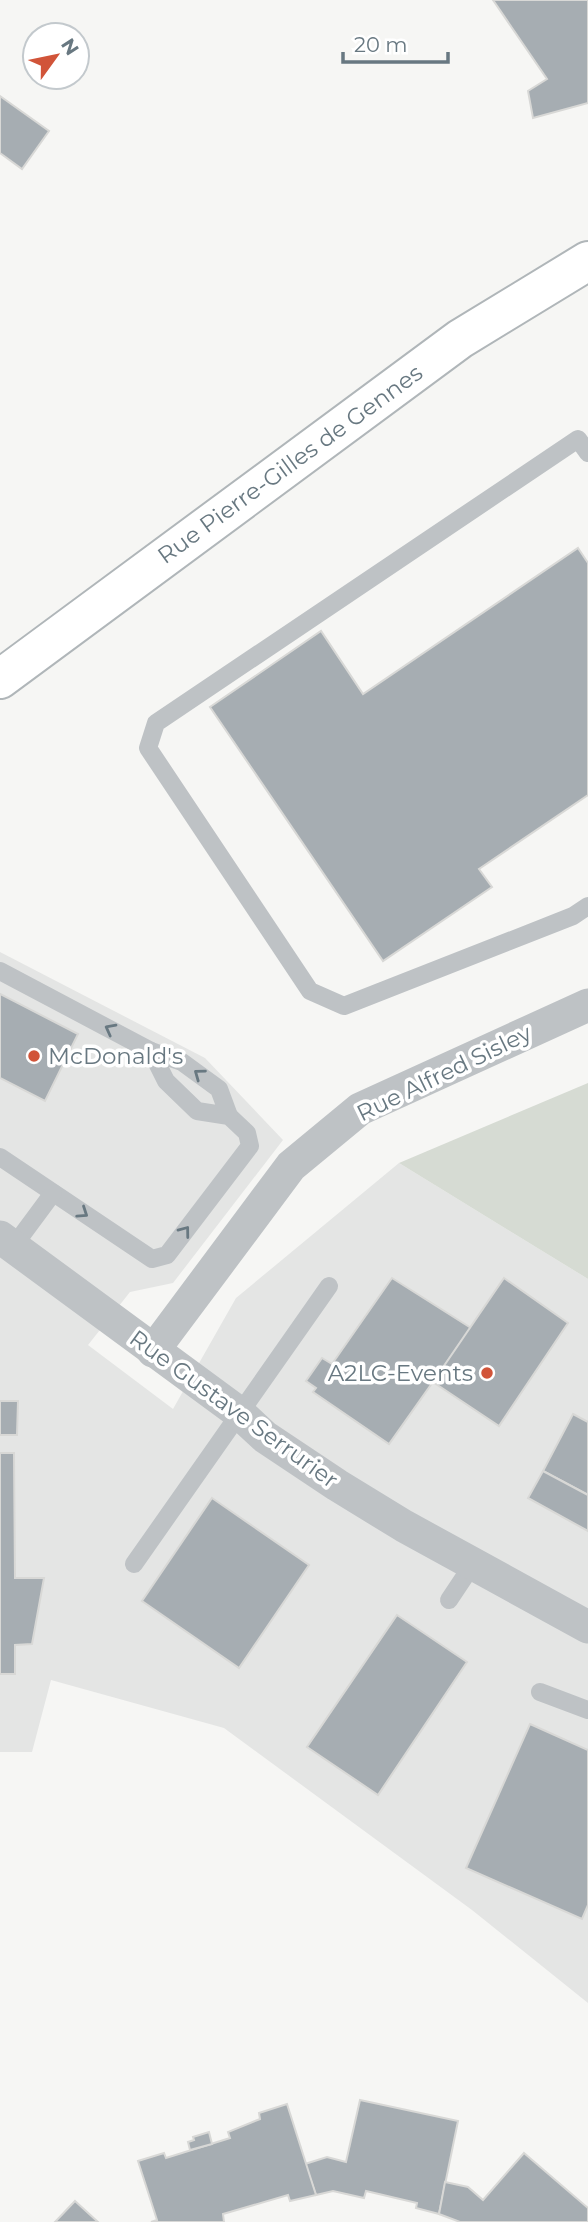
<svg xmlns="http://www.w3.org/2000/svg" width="588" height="2222" viewBox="0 0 588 2222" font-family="Montserrat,sans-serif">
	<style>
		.built { fill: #e4e5e4 }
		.green { fill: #d6dbd3 }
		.building { fill: #a6adb2; stroke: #d8d8d6; stroke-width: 2 }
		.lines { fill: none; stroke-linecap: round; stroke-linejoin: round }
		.secondary-casing { stroke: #b0b6b9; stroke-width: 42 }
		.service { stroke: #bec2c5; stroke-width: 18 }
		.minor { stroke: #bec2c5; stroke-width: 33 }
		.secondary { stroke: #fff; stroke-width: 38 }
		.oneway { stroke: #687881 }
		.poi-dot { fill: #d15439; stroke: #fff; stroke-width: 2.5 }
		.labels { text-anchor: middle; stroke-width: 7; stroke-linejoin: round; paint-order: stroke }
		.street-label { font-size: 23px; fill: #687881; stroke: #fff }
		.poi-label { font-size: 23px; fill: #687881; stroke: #fff; text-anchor: start }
	</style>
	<rect width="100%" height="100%" fill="#f6f6f4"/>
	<path class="built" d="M0,952L205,1058L283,1140L173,1283L130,1292L88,1345L173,1409L236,1298L399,1163L588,1279V2003L472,1910L224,1728L51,1680L32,1752H0Z"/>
	<path class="green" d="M588,1083V1279L399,1163Z"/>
	<g class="building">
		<path d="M493,0H588V103L533,118L528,91L547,79Z"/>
		<path d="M0,96L49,131L22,169L0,153Z"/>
		<path d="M578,548L588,563V795L479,869L492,887L383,961L210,707L321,631L363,694Z"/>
		<path d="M0,994L78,1034L45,1101L0,1078Z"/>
		<path d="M392,1278L471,1328L389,1444L313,1392L316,1388L306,1381L322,1358L332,1364Z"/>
		<path d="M504,1278L568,1323L499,1426L433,1382Z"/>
		<path d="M0,1401H18L17,1435H0Z"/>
		<path d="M573,1414L588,1422V1495L543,1471Z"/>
		<path d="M0,1453H14L15,1578H44L32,1644L15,1645V1674H0Z"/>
		<path d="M543,1471L588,1495V1531L528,1498Z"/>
		<path d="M212,1498L309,1565L239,1668L142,1601Z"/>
		<path d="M397,1615L467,1662L378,1795L307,1747Z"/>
		<path d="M530,1724L588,1750V1905L582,1919L466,1868Z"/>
		<path d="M360,2100L458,2121L439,2214L416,2208L417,2203L366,2191L364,2198L333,2191L316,2195L305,2164L327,2157L346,2162Z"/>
		<path d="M287,2104L316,2195L290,2201L288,2195L223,2214L224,2222H151L157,2220L138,2161L164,2153L166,2158L230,2138L228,2132L260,2119L259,2113Z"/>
		<path d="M209,2132L212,2144L190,2150L188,2142L194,2140L193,2137Z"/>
		<path d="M524,2153L588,2208V2222H460L439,2214L445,2182L468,2187L483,2200Z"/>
		<path d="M75,2201L98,2222H55Z"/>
	</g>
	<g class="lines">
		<g class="secondary-casing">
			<path id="secondary" d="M0,679L460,339L588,261"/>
		</g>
		<g class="service">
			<path d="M588,453L578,439L156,723L148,748L310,991L344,1006L573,916L588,906"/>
			<path d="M0,971L151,1051L166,1081L197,1111L229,1116L247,1133L250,1146L167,1255L152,1259L0,1157"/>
			<path d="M151,1051L182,1062L219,1089L229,1116"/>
			<path d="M13,1247L53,1193"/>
			<path d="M134,1564L329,1286"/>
			<path d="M449,1600L473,1564"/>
			<path d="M540,1692L588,1710"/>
		</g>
		<g class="minor">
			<path d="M0,1237L238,1412L265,1437L337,1485L404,1526L588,1627"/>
			<path d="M153,1351L291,1166L360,1109L588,1005"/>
		</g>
		<use href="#secondary" class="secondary"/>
	</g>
	<defs><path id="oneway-chevron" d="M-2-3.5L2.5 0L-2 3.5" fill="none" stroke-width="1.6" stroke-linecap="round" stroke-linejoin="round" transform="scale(1.75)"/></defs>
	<g class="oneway">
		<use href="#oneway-chevron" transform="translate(110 1029) rotate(-152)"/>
		<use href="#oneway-chevron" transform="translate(199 1074) rotate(-144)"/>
		<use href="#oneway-chevron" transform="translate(83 1213) rotate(34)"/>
		<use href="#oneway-chevron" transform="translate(185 1231) rotate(-53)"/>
	</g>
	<g class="poi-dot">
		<circle cx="34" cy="1056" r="7"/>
		<circle cx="487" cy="1373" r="7"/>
	</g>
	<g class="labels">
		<g class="street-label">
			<text transform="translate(290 464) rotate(-36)" y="8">Rue Pierre-Gilles de Gennes</text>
			<text transform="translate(444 1073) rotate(-26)" y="8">Rue Alfred Sisley</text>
			<text transform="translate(234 1409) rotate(36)" y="8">Rue Gustave Serrurier</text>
		</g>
		<g class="poi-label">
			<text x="48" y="1064">McDonald's</text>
			<text x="473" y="1381" text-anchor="end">A2LC-Events</text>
		</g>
	</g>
	<g transform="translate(56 56) rotate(57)"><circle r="33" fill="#ffffff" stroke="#c3c9cd" stroke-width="2"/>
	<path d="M0-5L12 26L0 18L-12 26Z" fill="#d15439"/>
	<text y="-10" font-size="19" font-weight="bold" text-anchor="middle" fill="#687881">N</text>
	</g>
	<path d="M343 52v10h105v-10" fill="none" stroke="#687881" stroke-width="3.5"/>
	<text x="354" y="52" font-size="21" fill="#687881" stroke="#ffffff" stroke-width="5" paint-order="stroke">20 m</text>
</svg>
